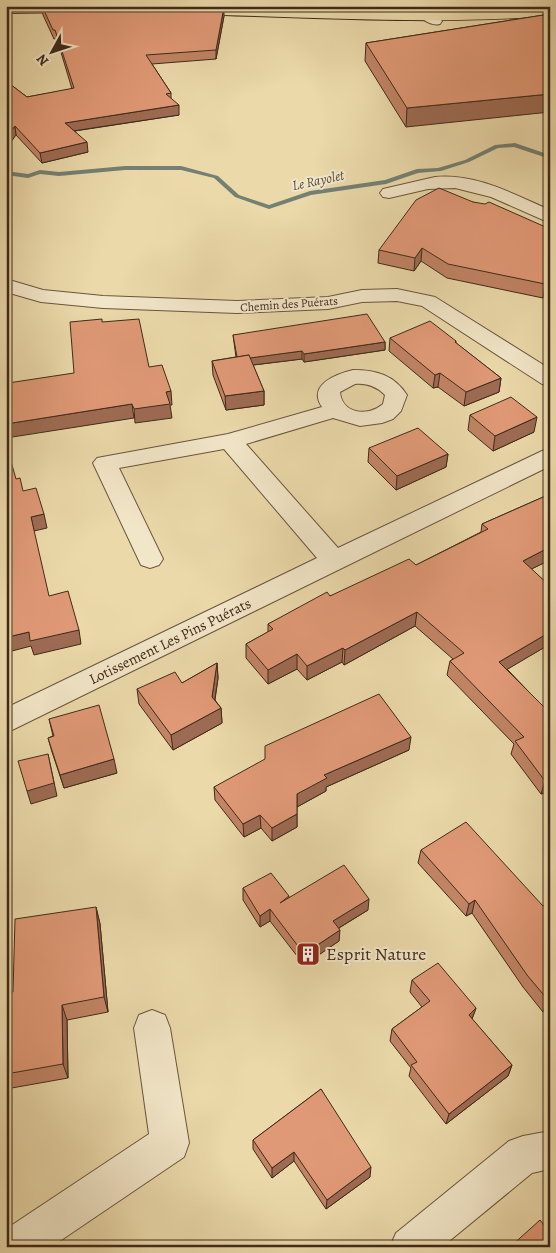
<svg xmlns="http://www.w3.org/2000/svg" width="556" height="1253" viewBox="0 0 556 1253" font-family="Alegreya,serif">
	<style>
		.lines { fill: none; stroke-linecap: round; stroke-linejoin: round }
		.stream { fill: #758074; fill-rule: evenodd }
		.minor-casing { stroke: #6a563e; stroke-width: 2 }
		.major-casing { stroke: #3f2a1a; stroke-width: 2 }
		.minor { fill: #f2e6c8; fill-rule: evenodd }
		.major { fill: #ebd9aa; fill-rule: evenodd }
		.wall { fill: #c18465; stroke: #3f2a1a }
		.shaded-wall { fill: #9d6b53; stroke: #3f2a1a }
		.building { fill: #e09976; stroke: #3f2a1a }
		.labels { text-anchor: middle; stroke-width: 4; stroke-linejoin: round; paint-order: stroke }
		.far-street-label { font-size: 12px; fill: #3f2a1a; stroke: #f2e6c8 }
		.far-water-label { font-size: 14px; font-style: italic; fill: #564e40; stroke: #f2e6c8 }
		.street-label { font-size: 15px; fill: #3f2a1a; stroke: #f2e6c8 }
		.near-poi-label { font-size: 18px; fill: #3f2a1a; stroke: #f2e6c8; text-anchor: start }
	</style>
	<rect width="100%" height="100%" fill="#ebd9aa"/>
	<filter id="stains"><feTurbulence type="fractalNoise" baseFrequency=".004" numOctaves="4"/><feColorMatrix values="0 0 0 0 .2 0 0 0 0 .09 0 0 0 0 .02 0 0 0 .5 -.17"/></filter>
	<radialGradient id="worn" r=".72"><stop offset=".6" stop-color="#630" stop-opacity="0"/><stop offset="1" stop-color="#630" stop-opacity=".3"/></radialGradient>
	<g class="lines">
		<path class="stream" d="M515,143L550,155V159L514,147L498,148L469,162L441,171L418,173L386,184L311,195L269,209L235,197L214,178L181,170H125L59,176L40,174L28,178L6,175V171L28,174L40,170L59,172L125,166H181L218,176L239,195L269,205L310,191L385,180L417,169L438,168L465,160L495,145Z"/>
		<g class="minor-casing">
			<g id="minor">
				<path d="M410,6H426L442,21L440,24C429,27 417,15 410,6Z"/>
				<path d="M435,177C476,173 513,194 550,210V223L491,197L455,188L428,189L389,198L383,197L380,193L383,189Z"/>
				<path d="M6,279L43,290L103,296L237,301L328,297L362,290L397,289L435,297L550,369V386L542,384L422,306L397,301L362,302L328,309L237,313L103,308L41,302L6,292Z"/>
				<path d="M353,370C376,370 394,375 407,395L401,411L393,419L382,423L360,426L333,418L246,444L338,548L542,451L550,448V466L6,733V708L317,558L224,449L119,468L163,559L159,565L150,568L141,565L93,463L97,458L228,434L322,407C307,385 336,374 353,370ZM355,384C367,383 376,386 385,395L383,404C368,417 342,414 340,392Z"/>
				<path d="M152,1010L165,1015L170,1028L189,1143L184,1157L51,1247H6V1229L149,1134L134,1028L139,1015Z"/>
				<path d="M550,1131V1169L532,1173L442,1247H390L396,1233L509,1141L523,1136Z"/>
			</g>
		</g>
		<g class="major-casing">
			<g id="major">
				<path d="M6,6H85L86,8L84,11L79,12L6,13Z"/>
				<path d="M185,6C307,6 428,16 550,8V16C429,25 308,17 187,14L182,13L180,10Z"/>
			</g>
		</g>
		<use href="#minor" class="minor"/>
		<use href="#major" class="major"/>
	</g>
	<g class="wall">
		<path d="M42,6L224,16L216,59L152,64L171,93V99L179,115L75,131L88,152L42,163L16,135L6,81L27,97L72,89L57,39H54L43,15Z"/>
		<path d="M501,6H547L511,8Z"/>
		<path d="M550,14L406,127L365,61L366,43Z"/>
		<path d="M473,202L550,229V293L543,298L447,278L421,261L414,271L378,263L379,250Z"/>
		<path d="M233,335L385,342V350L304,362L302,359L253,365L264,391V405L226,410L213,375L212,361L236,357Z"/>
		<path d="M390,338L456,341V343L501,378L499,392L464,406L438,387L433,388L389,351Z"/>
		<path d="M470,415L534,432L493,451L468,430Z"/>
		<path d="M369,448L448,454L446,467L396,490L368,462Z"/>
		<path d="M550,494V560L531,569L550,586V644L507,669L550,714V791L541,794L511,754L514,744L447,675L450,661L453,659L415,626L344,665L342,662L307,680L297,669L268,684L246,658V644L268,632V624L330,596L416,565L481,532L482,524Z"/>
		<path d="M217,663L218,678L215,700L221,708L222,723L173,750L139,704L137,689L182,683Z"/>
		<path d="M49,719L117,773L64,788L52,752L48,738L53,736Z"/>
		<path d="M409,750L326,787V791L297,807V827L272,841L261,828L244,837L215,800L214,787Z"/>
		<path d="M421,850L543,906L550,903V1007L543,1012L523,987L472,913L466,916L418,863Z"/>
		<path d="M243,888L289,897L368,910L339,928V941L304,965L270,921L260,927L243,900Z"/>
		<path d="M96,907L100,924L108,1012L67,1020L68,1078L6,1089V993L13,992Z"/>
		<path d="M412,980L476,1008L472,1019L512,1065L508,1076L446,1124L409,1076L411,1068L390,1041L392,1029L422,1007L410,992Z"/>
		<path d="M321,1089L370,1177L326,1209L294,1161L272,1178L253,1149V1140Z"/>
	</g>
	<g class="shaded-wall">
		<path d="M224,7V16L216,59V50Z"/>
		<path d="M550,94V112L406,127L407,108Z"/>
		<path d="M179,105V115L66,132L65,123Z"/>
		<path d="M15,126L16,135L6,149V137Z"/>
		<path d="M87,142L88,152L42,163L40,153Z"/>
		<path d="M422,248L421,261L414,271L415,258Z"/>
		<path d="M550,281V293L543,298L545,284Z"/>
		<path d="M385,342V350L304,362V354Z"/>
		<path d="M302,351V359L237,367V359Z"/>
		<path d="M440,373L438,387L433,388L435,375Z"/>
		<path d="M501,378L499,392L464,406L466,392Z"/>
		<path d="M171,391L172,405H170L172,418L135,423L134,409L166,392Z"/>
		<path d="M264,391V405L226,410L225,396Z"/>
		<path d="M132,404L134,418L6,438V424Z"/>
		<path d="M537,417L534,432L493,451L495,436Z"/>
		<path d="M448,454L446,467L396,490L397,476Z"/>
		<path d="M44,514L47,528L34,531L31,517Z"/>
		<path d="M550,547V560L519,575L523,561Z"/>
		<path d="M417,612L415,626L344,665L345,650Z"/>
		<path d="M79,630L81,644L34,655L31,646L12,651L8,637L29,632Z"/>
		<path d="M550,632V644L496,676L499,662Z"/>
		<path d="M343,648L342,662L307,680V666Z"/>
		<path d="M297,654V669L268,684V670Z"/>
		<path d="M217,663L218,678L213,711L212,697Z"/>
		<path d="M221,708L222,723L173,750L171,735Z"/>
		<path d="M411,737L409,750L326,787V791L297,807V794L324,775Z"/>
		<path d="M48,754L57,796L31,804L27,791Z"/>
		<path d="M114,759L117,773L64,788L60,775Z"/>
		<path d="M550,779V791L541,794L545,781Z"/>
		<path d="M297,814V827L272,841V828Z"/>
		<path d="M260,815L261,828L244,837L243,824Z"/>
		<path d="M369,899L368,910L332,932L333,921Z"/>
		<path d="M475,900L472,913L466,916L469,904Z"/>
		<path d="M96,907L100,924L108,1012L104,997Z"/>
		<path d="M270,909V921L260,927V916Z"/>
		<path d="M340,930L339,941L304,965V954Z"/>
		<path d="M550,999V1007L543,1012L548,1000Z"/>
		<path d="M62,1005L67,1020L68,1078L63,1064Z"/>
		<path d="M476,1008L472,1019L469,1015Z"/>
		<path d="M512,1065L508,1076L446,1124L449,1114Z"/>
		<path d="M294,1152V1161L272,1178V1168Z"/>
		<path d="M371,1167L370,1177L326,1209L327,1200Z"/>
	</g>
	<g class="building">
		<path d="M42,6H185L224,7L216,50L146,55L171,93L166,94L179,105L65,123L87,142L40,153L15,126L6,137V81L27,97L74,88L55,30H53Z"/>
		<path d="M550,14V94L407,108L366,43Z"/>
		<path d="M439,188L473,202L485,204L489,202L550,229V281L545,284L448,264L422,248L415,258L379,250L416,200Z"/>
		<path d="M367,314L385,342L304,354L302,351L250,358L249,355L237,357L233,335Z"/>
		<path d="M102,319V322L139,319L149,367L162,365L171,391L166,392L170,404L134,409L132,404L6,424V378L8,383L74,373L70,322Z"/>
		<path d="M430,321L456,341L455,342L501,378L466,392L440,373L435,375L390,338Z"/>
		<path d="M249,355L264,391L225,396L212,361Z"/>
		<path d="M511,397L537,417L495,436L470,415Z"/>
		<path d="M418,428L448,454L397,476L369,448Z"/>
		<path d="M6,444L16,479L20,478L23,491L36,488L44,514L31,517L49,596L68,591L79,630L30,641L29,632L8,637L6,626V609L11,608L6,584Z"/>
		<path d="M550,494V547L523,561L550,586V632L499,662L544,707L550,714V779L545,781L515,741L524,737L450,661L464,653L417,612L345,650L343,648L307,666L297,654L268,670L246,644L273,629L268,624L327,592L330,596L409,559L416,565L488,529L482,524Z"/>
		<path d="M217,663L212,697L221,708L171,735L137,689L175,672L182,683Z"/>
		<path d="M379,694L411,737L324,775L327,778L297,794V814L272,828L260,815L243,824L214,787L265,759V746Z"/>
		<path d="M99,705L114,759L60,775L48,738L54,736L49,719Z"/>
		<path d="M48,754L54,783L27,791L18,761Z"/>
		<path d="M466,822L543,906L550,903V999L548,1000L527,975L475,900L469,904L421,850Z"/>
		<path d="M344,865L369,899L333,921L340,930L304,954L270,909L260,916L243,888L271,873L289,896L280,903Z"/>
		<path d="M96,907L104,997L62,1005L63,1064L6,1074V993L13,992L15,919Z"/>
		<path d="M438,963L476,1008L469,1015L512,1065L449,1114L411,1065L417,1062L392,1029L430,1001L412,980Z"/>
		<path d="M321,1089L371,1167L327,1200L294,1152L272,1168L253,1140Z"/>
		<path d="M540,1220L550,1232V1247H510Z"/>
	</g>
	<defs>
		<g id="building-square" transform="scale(1.25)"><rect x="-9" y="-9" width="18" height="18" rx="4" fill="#8f2418" stroke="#f2e6c8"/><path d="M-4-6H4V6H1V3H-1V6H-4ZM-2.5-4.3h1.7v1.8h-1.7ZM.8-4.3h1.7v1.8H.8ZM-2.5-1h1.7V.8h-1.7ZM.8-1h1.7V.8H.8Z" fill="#fff"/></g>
	</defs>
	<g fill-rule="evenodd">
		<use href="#building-square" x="308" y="954"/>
	</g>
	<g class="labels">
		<g class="far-street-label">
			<text transform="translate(289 304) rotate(-4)" y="4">Chemin des Puérats</text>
		</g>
		<g class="far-water-label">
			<text transform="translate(318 180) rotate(-12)" y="5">Le Rayolet</text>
		</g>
		<g class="street-label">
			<text transform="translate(170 641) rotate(-26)" y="5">Lotissement Les Pins Puérats</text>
		</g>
		<g class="near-poi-label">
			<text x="326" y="960">Esprit Nature</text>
		</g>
	</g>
	<rect width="556" height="1253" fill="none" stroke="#ebd9aa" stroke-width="25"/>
	<rect x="8" y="8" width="541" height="1238" fill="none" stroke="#3f2a1a" stroke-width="2.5"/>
	<rect x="12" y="12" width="531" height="1228" fill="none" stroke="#3f2a1a"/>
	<g transform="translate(52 52) rotate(230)" stroke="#f2e6c8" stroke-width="4" paint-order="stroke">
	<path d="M0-4L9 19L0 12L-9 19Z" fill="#3f2a1a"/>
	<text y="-8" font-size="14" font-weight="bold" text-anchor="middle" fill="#3f2a1a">N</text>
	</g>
	<rect width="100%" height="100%" filter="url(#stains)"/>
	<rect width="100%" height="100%" fill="url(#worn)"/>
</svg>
